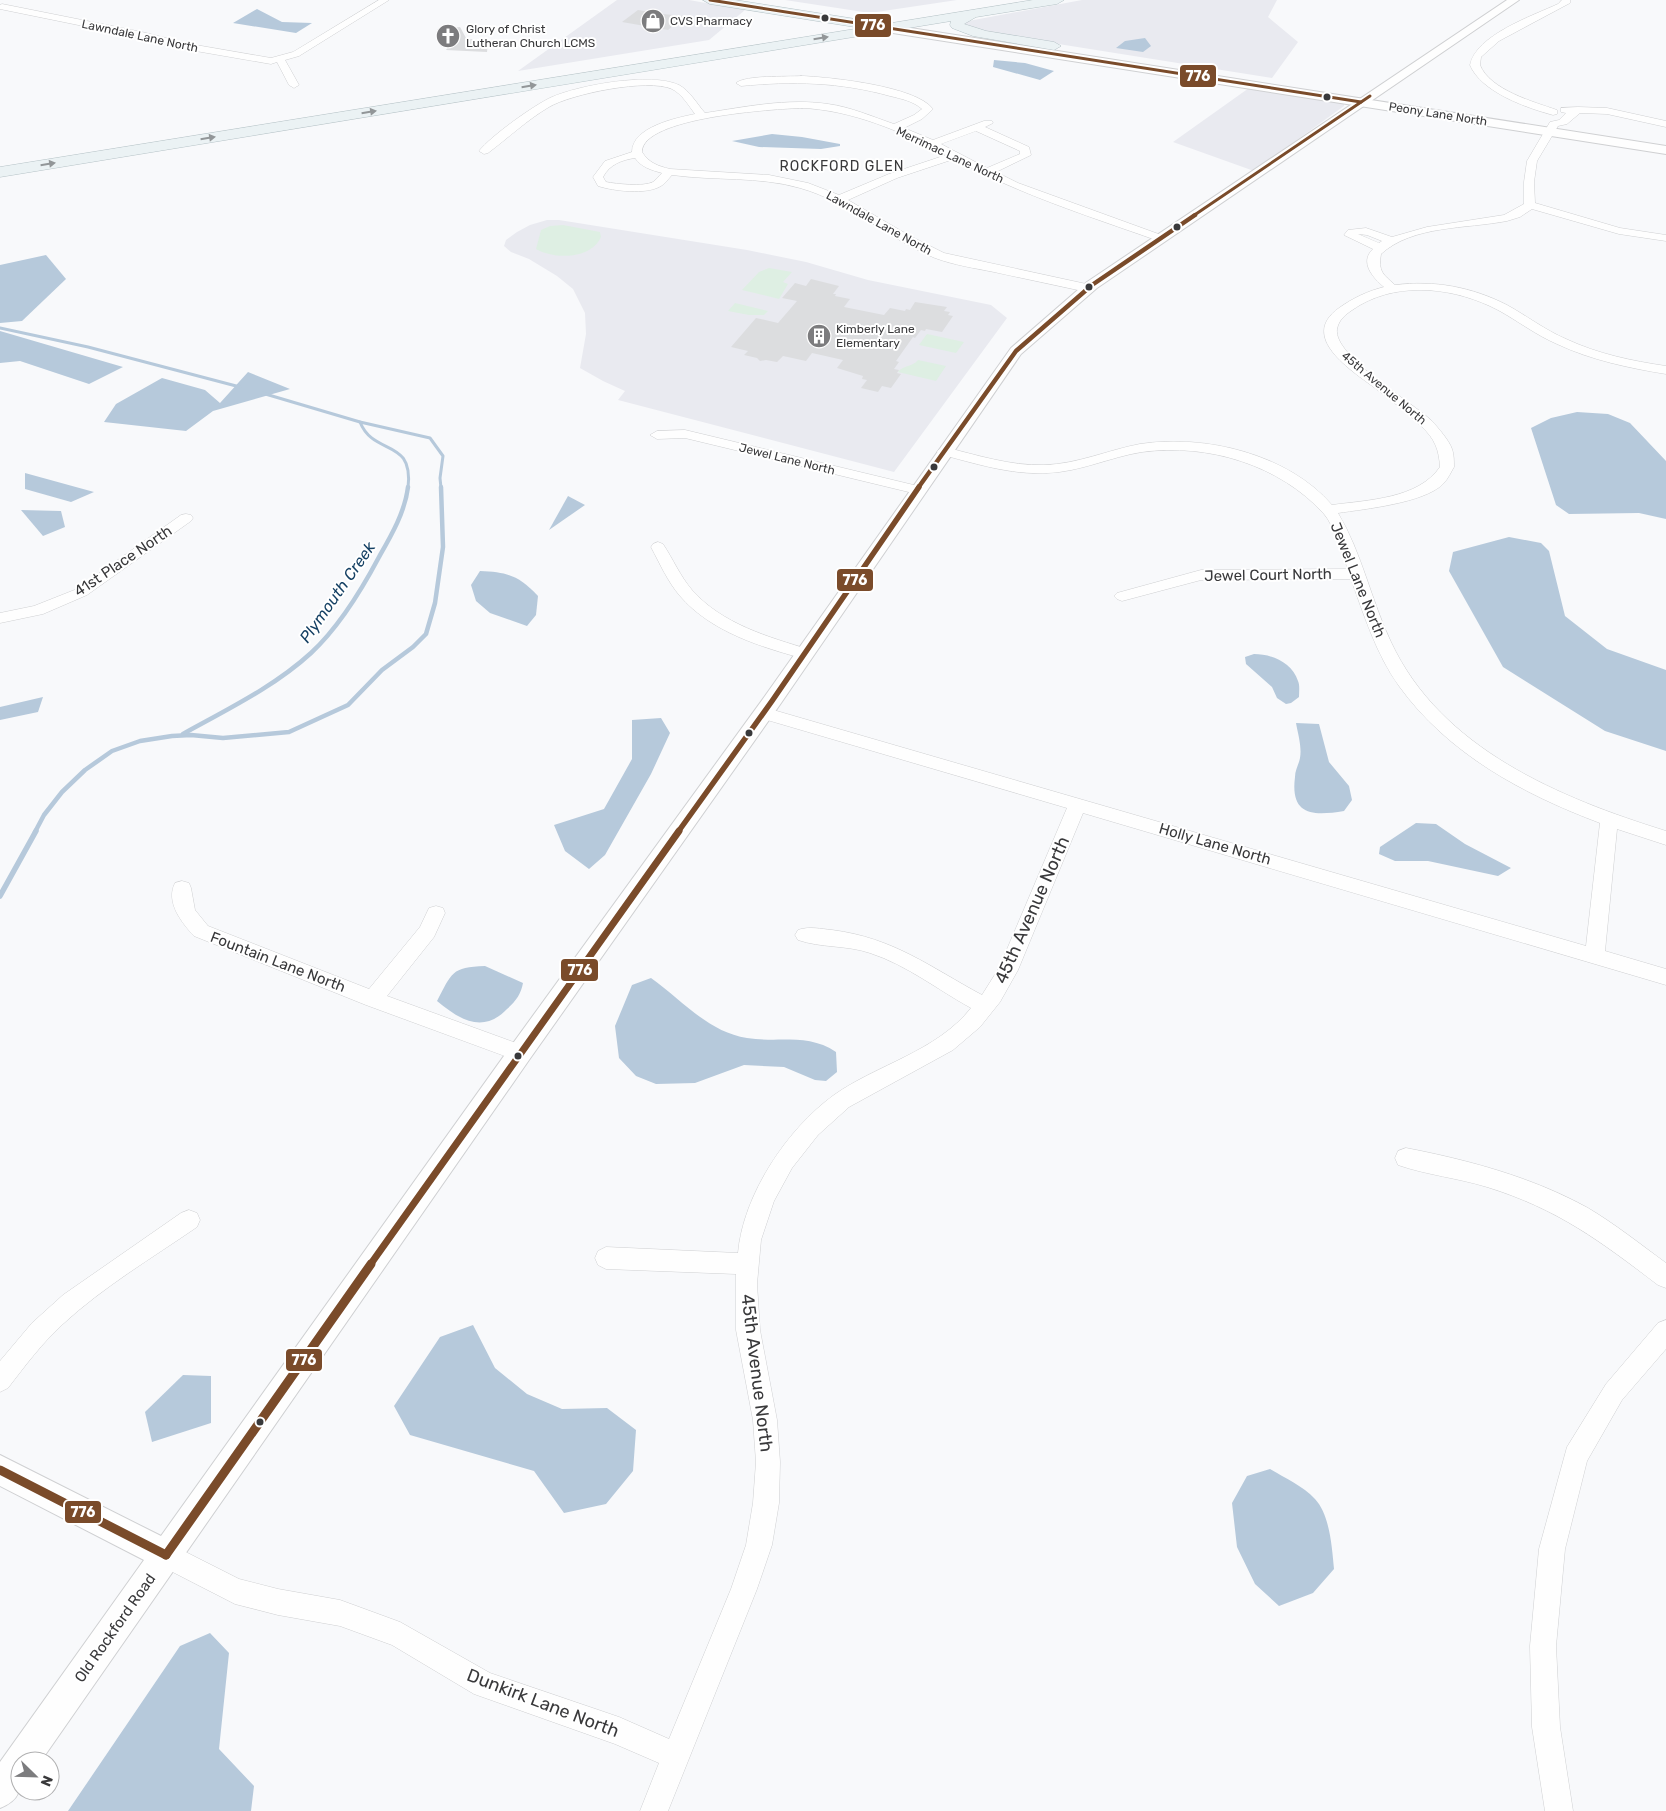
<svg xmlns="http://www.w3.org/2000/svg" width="1666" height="1811" viewBox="0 0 1666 1811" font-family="Rubik,sans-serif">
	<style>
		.built { fill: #e9eaf0 }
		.green { fill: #deefe3 }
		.water { fill: #b6c9db }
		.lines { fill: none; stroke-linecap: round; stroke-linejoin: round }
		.stream-far2 { stroke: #b6c9db; stroke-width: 3 }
		.stream-far1 { stroke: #b6c9db; stroke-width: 4.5 }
		.stream { stroke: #b6c9db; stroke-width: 5.5 }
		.building { fill: #dcdddf }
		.minor-casing { stroke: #cfd0d2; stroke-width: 1 }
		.tertiary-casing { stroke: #cfd0d2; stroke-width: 2 }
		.secondary-casing { stroke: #cfd0d2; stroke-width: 2 }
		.primary-casing { stroke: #b5c2c6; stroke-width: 1 }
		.minor { fill: #fefefe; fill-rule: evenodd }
		.tertiary { fill: #fefefe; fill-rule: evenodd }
		.secondary { fill: #fefefe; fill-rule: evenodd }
		.primary { fill: #ebf2f4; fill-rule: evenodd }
		.bus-1-far4-casing { stroke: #fff; stroke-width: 5 }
		.bus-1-far3-casing { stroke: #fff; stroke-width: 7 }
		.bus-1-far2-casing { stroke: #fff; stroke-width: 9 }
		.bus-1-far1-casing { stroke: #fff; stroke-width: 11 }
		.bus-1-casing { stroke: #fff; stroke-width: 12 }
		.bus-1-far4 { stroke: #7a4b2a; stroke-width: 3 }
		.bus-1-far3 { stroke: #7a4b2a; stroke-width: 4.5 }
		.bus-1-far2 { stroke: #7a4b2a; stroke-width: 5.5 }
		.bus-1-far1 { stroke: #7a4b2a; stroke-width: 7 }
		.bus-1 { stroke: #7a4b2a; stroke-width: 9 }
		.oneway { fill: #929698 }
		.bus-dot { fill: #39393b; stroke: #fff; stroke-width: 2 }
		.labels { text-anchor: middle; stroke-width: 4; stroke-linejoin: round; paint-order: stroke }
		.far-poi-label { font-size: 12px; fill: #39393b; stroke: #fff; text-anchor: start }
		.far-street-label { font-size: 12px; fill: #39393b; stroke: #fff }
		.far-neighbourhood-label { font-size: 14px; letter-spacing: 1px; fill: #39393b; stroke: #fff }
		.street-label { font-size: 15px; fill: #39393b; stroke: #fff }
		.water-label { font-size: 16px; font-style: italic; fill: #164164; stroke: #fff }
		.near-street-label { font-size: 18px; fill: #39393b; stroke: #fff }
		.line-badge { stroke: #fff; stroke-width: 2 }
		.badge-label { font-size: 14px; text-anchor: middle; font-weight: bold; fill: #fff }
	</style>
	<rect width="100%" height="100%" fill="#f8f9fb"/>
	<g class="built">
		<path d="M617,0H689L745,10L709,40L518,71Z"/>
		<path d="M785,0H957L870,13Z"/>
		<path d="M1082,0H1277L1268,17L1298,42L1272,78L976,31L966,28L963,22Z"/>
		<path d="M1249,88L1344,103V106L1254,171L1173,142Z"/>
		<path d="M547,220H559L747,250L806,262L868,280L991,305L1007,318L894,472L618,400L625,391L603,381L580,368L586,334L585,313L573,289L557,276L529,259L511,252L504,246L506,240L517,232L530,225Z"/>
	</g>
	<g class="green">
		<path d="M563,225L600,232L601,237C591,259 555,260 536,249L541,230L550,226Z"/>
		<path d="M769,268L792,272L783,282L788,284L779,299L742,290L759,272Z"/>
		<path d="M735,303L768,311L764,315H749L728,311Z"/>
		<path d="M927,334L964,342L956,353L919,345Z"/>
		<path d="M918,360L946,366L936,381L898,372C903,365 913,367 918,360Z"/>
	</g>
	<g class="water">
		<path d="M257,9L282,22L312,23L296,33L233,23Z"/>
		<path d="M1145,38L1151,46L1143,52L1116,48L1125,41Z"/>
		<path d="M994,60L1025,63L1054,71L1040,80L993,67Z"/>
		<path d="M772,134L802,137L840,144V146L821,149L759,147L732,141Z"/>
		<path d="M46,255L66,279L22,321L0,323V265Z"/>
		<path d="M0,331L123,367L89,384L20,361L0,363Z"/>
		<path d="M248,372L290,389L213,411L186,431L104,422L116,404L162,378L205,390L220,403Z"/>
		<path d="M1577,412L1608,414L1630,423L1666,461V519L1639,513L1569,514L1556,505L1531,428L1551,418Z"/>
		<path d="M25,473L94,492L71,502L25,489Z"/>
		<path d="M568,496L585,505L549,530Z"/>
		<path d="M21,510L61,511L65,527L43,536Z"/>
		<path d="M1509,537L1541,543L1549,551L1565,616L1607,649L1666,670V751L1605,731L1503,667L1449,571L1453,552Z"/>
		<path d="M480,571C508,572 519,576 538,596L536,615L527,626L490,613L476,601L471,585Z"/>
		<path d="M1254,654C1271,654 1292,662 1298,681C1300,685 1299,692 1299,697L1291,703L1286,704L1277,698L1272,687L1246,664L1245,657Z"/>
		<path d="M43,697L38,712L0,720V707Z"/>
		<path d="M661,718L670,733L651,774L605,855L589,869L565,851L554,825L604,809L632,759V720Z"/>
		<path d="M1296,723L1319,724L1329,762L1349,786L1352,800L1344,811C1313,816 1290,816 1295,777C1295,770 1299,764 1300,758C1302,747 1298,734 1296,723Z"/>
		<path d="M1416,823L1436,824L1465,844L1511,868L1498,876L1428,861H1395L1379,854L1380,847Z"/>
		<path d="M485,966L523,983C521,994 516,1001 507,1009C483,1034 460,1020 437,1001C452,973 451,967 485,966Z"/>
		<path d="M651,978C682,1000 708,1032 747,1038C778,1043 808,1033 836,1052L837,1072L826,1081L815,1080L784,1067L744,1065L695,1083L656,1084L636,1076L619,1058L615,1026L632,985Z"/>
		<path d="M473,1325L495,1368L527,1394L562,1409L607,1408L636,1430L633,1471L606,1504L564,1513L534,1471L410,1435L394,1406L440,1337Z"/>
		<path d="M183,1375L211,1376V1423L152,1442L145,1412Z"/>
		<path d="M1270,1469C1285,1478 1303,1486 1315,1499C1330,1515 1332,1548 1334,1569L1313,1593L1279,1606L1255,1584L1237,1547L1232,1503L1247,1476Z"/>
		<path d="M210,1633L229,1653L219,1749L254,1786L251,1811H68L180,1646Z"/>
	</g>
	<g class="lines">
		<g class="stream-far2">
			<path d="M0,328L88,347L240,387"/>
			<path d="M262,393L360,422L430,438L443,456L440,478L441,488"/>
			<path d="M360,422C374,457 414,437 408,488"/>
		</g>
		<g class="stream-far1">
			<path d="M183,734C226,710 274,687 311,653C339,627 361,591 379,557C391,536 405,512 408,487"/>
			<path d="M35,832L44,815L62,792L85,770L112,751L140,741L172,736L191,735L223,738L289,732L348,705L382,670L413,647L426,634L435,603L443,547L441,487"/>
		</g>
		<path class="stream" d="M0,896L36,831"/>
	</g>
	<g class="building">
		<path d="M638,10L662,14L685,16L668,30L622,22Z"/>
		<path d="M460,27L466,38L486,42L484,43H488L487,52L446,50L452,42L445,29Z"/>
		<path d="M811,279L839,286L833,294H836L835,296L850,299L844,307L884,315L890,308L905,311L906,309L910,310L915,302L947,307L944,311L950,312L948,315L953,316L942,332L926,329L925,331L921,330L915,338L913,337L896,361L899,362L894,369L899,370L897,373L901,374L891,388L882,386L878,392L861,388L867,380L862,379L863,376L837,368L843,360L812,353L806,361L783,356L777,362L766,360L760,361L757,358L744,355L748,351L731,347L756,318L778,323L797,301L782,298L795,283L806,286Z"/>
	</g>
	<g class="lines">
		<g class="minor-casing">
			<g id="minor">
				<path d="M379,0H389L299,56L285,60L299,85L294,88L289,85L277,62L271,64L190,50L142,38L0,9V5L2,4L142,32L190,44L271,58L293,52Z"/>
				<path d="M1562,0H1570V3L1499,41L1481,57L1480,65C1490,90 1534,102 1557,110V114L1553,115C1527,108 1481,92 1470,65C1476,35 1532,16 1558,4Z"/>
				<path d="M801,76C829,77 916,86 933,109L922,119L904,128L933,140L984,121H992L993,123L985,127L1029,147L1031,155L996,172L1018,183L1164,236L1166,238L1160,241L1156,240C1088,216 1019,194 954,159L897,178L848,200L910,236L944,253L1091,285L1093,288L1091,291L1087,292C1056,285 1025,279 994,272C974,268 954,265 935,258C888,239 850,202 800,188C758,176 715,181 672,175C668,179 665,184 661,186C646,195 614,191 598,186L593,177L605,161L632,152C632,127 676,118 695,114C689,106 682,94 672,89C648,78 571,94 549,107C527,120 508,138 488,153L484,154L479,151C491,136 534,105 552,97C580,85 651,72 679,85C690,91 697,104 705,113C745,107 787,98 828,104C851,107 873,117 894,124L914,115L922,109C913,101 902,99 890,96C840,82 792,81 741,86L736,83C746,75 786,77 801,76ZM802,108C852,110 903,132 946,155L889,174L839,195L808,183L769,175L670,169C658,166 649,163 642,152C642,117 775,109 802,108ZM976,131L1020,151V154L987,168L941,144ZM635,158C641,167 651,170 662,173C659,176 656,180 653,182C644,187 616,184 606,182L603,177C610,164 622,160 635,158Z"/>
				<path d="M1578,107L1607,108L1666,121V127L1607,114L1580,113L1567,124L1558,126L1537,161L1534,182L1535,203L1620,228L1666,235V241L1619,234L1532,209L1520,217L1507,221C1466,229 1413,225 1381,254C1378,272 1383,274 1395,285C1434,280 1472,287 1507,305C1527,316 1545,330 1566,339C1598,354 1632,361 1666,366V374C1629,368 1591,360 1557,344C1536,335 1518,321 1498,310C1456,288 1402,281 1360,305C1351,311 1339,317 1337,329C1333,356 1412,402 1432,421C1438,428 1449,440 1452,449C1454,454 1454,462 1454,467C1451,472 1448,479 1443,484C1424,503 1365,509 1338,513C1362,553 1371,600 1391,642C1441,749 1560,798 1666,831V845L1617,829L1605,951L1666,969V985L1083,813L1018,970L1000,1002L980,1027L953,1050L849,1107L818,1135L792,1168L774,1201L761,1240L757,1284L760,1330L777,1420L780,1462L779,1503L772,1545L757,1589L668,1811H640L659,1763L615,1744L474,1694L392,1645L340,1626L278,1615L235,1604L157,1564L153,1555L157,1546L166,1542L239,1579L278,1589L340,1600L400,1622L490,1673L619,1717L669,1739L731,1589L746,1545L753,1503L756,1462L753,1420L736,1330V1274L606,1269L598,1265L595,1258L598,1251L606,1247L738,1253C743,1195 787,1129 834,1095C878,1064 936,1052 971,1008C938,990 907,965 870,953C847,945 821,948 798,940L795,935L798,930C809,926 821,929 832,930C894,938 930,967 982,995L999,968L1067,808L757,717L755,713L757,709L763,707L1586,946L1600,823C1523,794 1448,754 1399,686C1376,654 1364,615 1351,579L1201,580L1122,601L1117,599L1114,596L1117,593L1201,570L1348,569C1342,554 1334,525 1324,514C1280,465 1208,443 1142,452C1110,457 1080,472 1047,473C1010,475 974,463 939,454L937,451L944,447C977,455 1010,466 1044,465C1078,464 1108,450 1140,444C1205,434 1288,454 1332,505C1368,500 1418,499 1440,467C1439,450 1435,439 1422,427C1408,413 1391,400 1375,388C1352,371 1298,337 1339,308C1353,298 1368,291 1384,287C1373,278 1359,262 1373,249L1344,235L1348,230L1366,228L1392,237L1427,227L1504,215L1524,204V182L1527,161L1550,122L1559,120L1566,113L1561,112V108ZM1358,234L1367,235L1382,241L1379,243Z"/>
				<path d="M685,430L922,487L924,490L922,493L917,494L685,438L657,439L650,435L657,431Z"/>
				<path d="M186,514L191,515L193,518L191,521L87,595L43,614L0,623V613L34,606L77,589L181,515Z"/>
				<path d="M658,542L663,544C673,559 680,576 692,590C722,624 768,637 811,650L813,654L811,658L805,659C761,647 711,632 680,596C668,582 660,564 651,547L653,544Z"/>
				<path d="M182,881L189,883L191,888L195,910L208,926L369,989L420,927L429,908L436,906L443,908L445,913L434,937L387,996L527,1047L530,1053L527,1059L520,1062L513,1059L366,1005L194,936C182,923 165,902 175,883Z"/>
				<path d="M1406,1148C1468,1160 1532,1177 1588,1208C1615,1224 1640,1244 1666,1263V1288L1658,1285C1600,1241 1558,1209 1487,1187C1458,1178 1427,1175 1398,1165L1395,1158L1398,1151Z"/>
				<path d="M189,1210L197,1213L200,1220L197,1227C152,1258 103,1287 63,1324C42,1343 25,1366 8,1388L0,1392V1361L32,1323L63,1295L181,1213Z"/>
				<path d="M1666,1320V1349L1622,1400L1587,1461L1565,1549L1556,1646L1560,1727L1573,1811H1545L1532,1727L1530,1646L1539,1549L1567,1447L1606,1384L1658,1323Z"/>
			</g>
		</g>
		<g class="tertiary-casing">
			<path id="tertiary" d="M1507,0H1519L1097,288L1021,354L779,706L529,1060L41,1761H20C20,1784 25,1798 0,1808V1762L144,1560L0,1486V1455L161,1536L511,1046L765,696L1011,348L1087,282Z"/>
		</g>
		<g class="secondary-casing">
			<path id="secondary" d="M885,24L1666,146V154L880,31L879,28L880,25Z"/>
		</g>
		<g class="primary-casing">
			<path id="primary" d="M703,0H735L862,20L869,24L867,27L1033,0H1064L1057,4L976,17L964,24L986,31L1054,42L1061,46L1054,50L973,36L952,28L950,25L951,21L0,177V167L861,28L710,4Z"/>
		</g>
		<use href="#minor" class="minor"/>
		<use href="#tertiary" class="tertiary"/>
		<use href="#secondary" class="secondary"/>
		<use href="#primary" class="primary"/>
		<g class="bus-1-far4-casing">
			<g id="bus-1-far4">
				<path d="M710,0L1361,102"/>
				<path d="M1193,216L1370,96"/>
			</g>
		</g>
		<g class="bus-1-far3-casing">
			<path id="bus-1-far3" d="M918,488L1016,351L1092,285L1195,215"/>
		</g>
		<g class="bus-1-far2-casing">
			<path id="bus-1-far2" d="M678,832L772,701L919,487"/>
		</g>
		<g class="bus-1-far1-casing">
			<path id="bus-1-far1" d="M370,1265L679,831"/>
		</g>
		<g class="bus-1-casing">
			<g id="bus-1">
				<path d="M0,1470L166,1555"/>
				<path d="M166,1555L371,1264"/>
			</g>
		</g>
		<use href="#bus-1-far4" class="bus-1-far4"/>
		<use href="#bus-1-far3" class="bus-1-far3"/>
		<use href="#bus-1-far2" class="bus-1-far2"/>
		<use href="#bus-1-far1" class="bus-1-far1"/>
		<use href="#bus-1" class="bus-1"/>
	</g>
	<defs><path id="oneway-solid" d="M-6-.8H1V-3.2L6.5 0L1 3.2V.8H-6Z" transform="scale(1.25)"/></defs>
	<g class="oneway">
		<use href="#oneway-solid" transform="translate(821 38) rotate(-9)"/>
		<use href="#oneway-solid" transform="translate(529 86) rotate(-9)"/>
		<use href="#oneway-solid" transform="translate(369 112) rotate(-9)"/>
		<use href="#oneway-solid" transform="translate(208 138) rotate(-9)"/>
		<use href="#oneway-solid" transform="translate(48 164) rotate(-9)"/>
	</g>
	<defs>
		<g id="shop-disc" transform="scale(1.25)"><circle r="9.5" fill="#7c7c7e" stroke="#fff"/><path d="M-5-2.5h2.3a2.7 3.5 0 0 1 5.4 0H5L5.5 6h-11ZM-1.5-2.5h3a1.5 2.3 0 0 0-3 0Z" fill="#fff"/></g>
		<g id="church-disc" transform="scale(1.25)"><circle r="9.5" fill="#7c7c7e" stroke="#fff"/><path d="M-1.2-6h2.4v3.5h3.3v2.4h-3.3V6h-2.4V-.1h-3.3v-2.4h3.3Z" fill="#fff"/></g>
		<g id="building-disc" transform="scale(1.25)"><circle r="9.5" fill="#7c7c7e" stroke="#fff"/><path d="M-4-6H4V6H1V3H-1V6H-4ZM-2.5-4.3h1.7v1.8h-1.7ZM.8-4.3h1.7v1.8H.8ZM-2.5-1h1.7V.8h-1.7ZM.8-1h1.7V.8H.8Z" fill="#fff"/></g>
	</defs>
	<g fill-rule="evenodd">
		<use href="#shop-disc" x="653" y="21"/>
		<use href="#church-disc" x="448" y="36"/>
		<use href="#building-disc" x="819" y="336"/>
	</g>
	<g class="bus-dot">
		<circle cx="825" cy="18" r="4.5"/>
		<circle cx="1327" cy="97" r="4.5"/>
		<circle cx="1177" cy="227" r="4.5"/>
		<circle cx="1089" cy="287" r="4.5"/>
		<circle cx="934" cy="467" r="4.5"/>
		<circle cx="749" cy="733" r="4.5"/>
		<circle cx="518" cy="1056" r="4.5"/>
		<circle cx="260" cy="1422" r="4.5"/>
	</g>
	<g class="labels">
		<g class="far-poi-label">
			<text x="670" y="25">CVS Pharmacy</text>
			<text x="466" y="33">Glory of Christ<tspan x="466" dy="14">Lutheran Church LCMS</tspan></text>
			<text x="836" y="333">Kimberly Lane<tspan x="836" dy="14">Elementary</tspan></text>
		</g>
		<g class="far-street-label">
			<text transform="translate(140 36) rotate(12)" y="4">Lawndale Lane North</text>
			<text transform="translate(1438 114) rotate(9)" y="4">Peony Lane North</text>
			<text transform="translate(950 155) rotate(25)" y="4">Merrimac Lane North</text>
			<text transform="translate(879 223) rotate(29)" y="4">Lawndale Lane North</text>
			<text transform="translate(1384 388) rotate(40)" y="4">45th Avenue North</text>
			<text transform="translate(787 459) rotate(14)" y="4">Jewel Lane North</text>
		</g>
		<g class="far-neighbourhood-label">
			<text x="842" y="171">ROCKFORD GLEN</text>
		</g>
		<g class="street-label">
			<text transform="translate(123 561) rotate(-34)" y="5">41st Place North</text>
			<text transform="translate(1268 575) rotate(-1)" y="5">Jewel Court North</text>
			<text transform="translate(1358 580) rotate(68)" y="5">Jewel Lane North</text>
			<text transform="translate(1215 844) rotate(16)" y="5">Holly Lane North</text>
			<text transform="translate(278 962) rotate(21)" y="5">Fountain Lane North</text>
			<text transform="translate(115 1628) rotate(-55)" y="5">Old Rockford Road</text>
		</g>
		<g class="water-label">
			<text transform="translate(337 592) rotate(-55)" y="6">Plymouth Creek</text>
		</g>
		<g class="near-street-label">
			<text transform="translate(1032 910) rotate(-66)" y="6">45th Avenue North</text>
			<text transform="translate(757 1373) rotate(83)" y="6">45th Avenue North</text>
			<text transform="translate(543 1703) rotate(21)" y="6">Dunkirk Lane North</text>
		</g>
	</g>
	<g class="line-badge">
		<rect x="854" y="13" width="38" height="25" rx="5" fill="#7a4b2a"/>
		<rect x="1179" y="64" width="38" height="24" rx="5" fill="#7a4b2a"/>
		<rect x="836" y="568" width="38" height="24" rx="5" fill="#7a4b2a"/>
		<rect x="560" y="958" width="39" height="24" rx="5" fill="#7a4b2a"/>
		<rect x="285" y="1348" width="38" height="24" rx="5" fill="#7a4b2a"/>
		<rect x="64" y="1500" width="38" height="24" rx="5" fill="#7a4b2a"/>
	</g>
	<g class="badge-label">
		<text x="873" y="30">776</text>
		<text x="1198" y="81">776</text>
		<text x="855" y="585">776</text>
		<text x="580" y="975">776</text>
		<text x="304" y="1365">776</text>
		<text x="83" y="1517">776</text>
	</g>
	<g transform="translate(35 1776) rotate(113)"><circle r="24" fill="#ffffff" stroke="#b0b0b1"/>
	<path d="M0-4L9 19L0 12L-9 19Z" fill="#7c7c7e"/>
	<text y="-8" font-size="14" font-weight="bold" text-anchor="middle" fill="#39393b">N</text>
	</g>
</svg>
